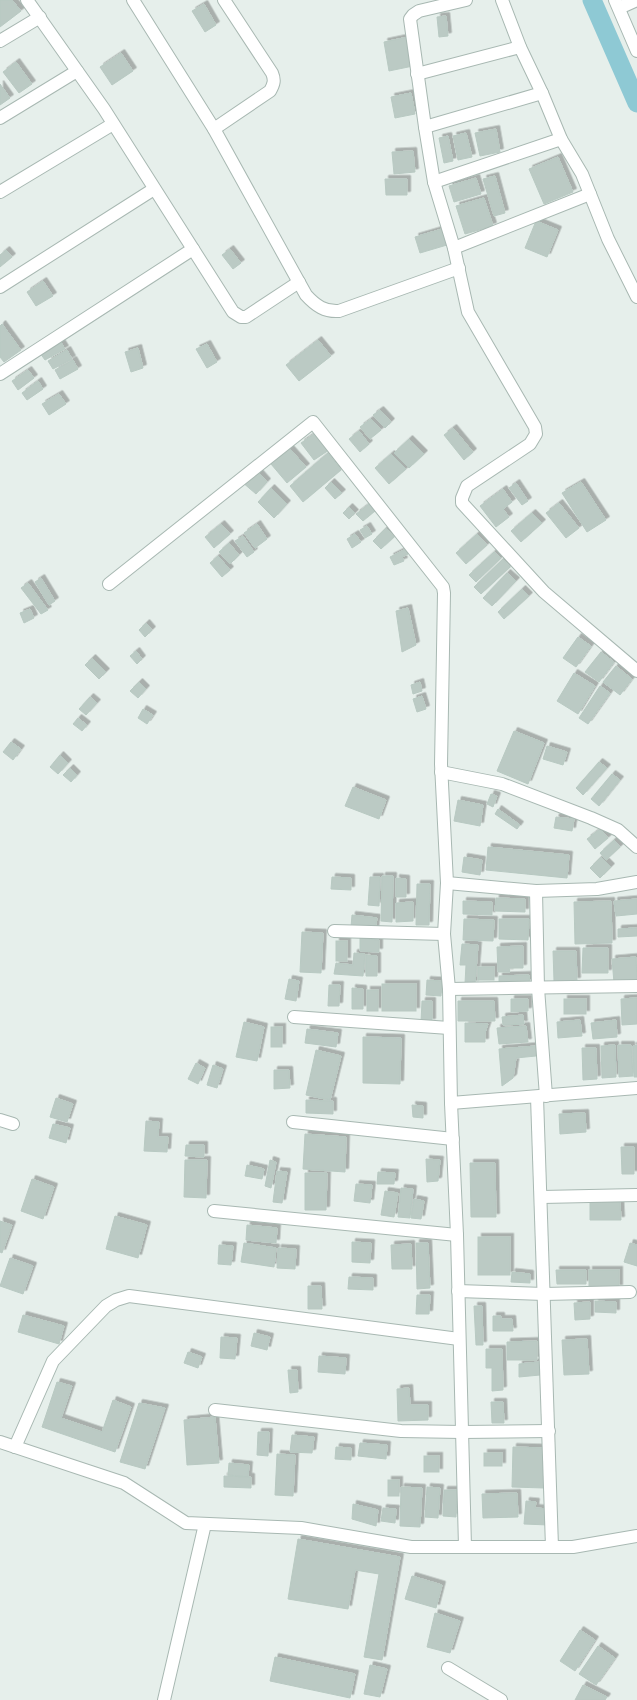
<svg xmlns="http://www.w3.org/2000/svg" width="637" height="1700" viewBox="0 0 637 1700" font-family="'Exo 2',sans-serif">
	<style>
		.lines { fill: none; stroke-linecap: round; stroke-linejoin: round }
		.canal { stroke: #8ec9d4; stroke-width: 19 }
		.building { fill: #bbcac4; stroke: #b8c9c2; filter: url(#shadow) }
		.minor-casing { stroke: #a8b8b2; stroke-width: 14 }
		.minor { stroke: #fff; stroke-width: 12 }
	</style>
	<defs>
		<filter id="shadow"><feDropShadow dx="3.5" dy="-3.5" stdDeviation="0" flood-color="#0004"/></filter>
	</defs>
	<rect width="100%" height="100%" fill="#e6efeb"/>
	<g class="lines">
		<path class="canal" d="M592,0L637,103"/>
	</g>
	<g class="building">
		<path d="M0,0H12L21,11L0,27Z"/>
		<path d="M204,4L216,25L205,32L192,11Z"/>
		<path d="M446,16L448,36L439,37L437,17Z"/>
		<path d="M408,37L413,66L389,71L384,42Z"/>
		<path d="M121,53L133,71L112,85L100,67Z"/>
		<path d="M16,62L32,84L19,93L3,72Z"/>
		<path d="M0,84L10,98L0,105Z"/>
		<path d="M411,93L415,114L395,118L391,97Z"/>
		<path d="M496,129L500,152L480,156L475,133Z"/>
		<path d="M466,133L472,157L458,160L453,136Z"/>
		<path d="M448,136L453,161L444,163L439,138Z"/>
		<path d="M413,151L415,172L394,174L392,152Z"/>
		<path d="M558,157L573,192L544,204L529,169Z"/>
		<path d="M495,176L505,213L494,216L483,179Z"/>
		<path d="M476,178L481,194L454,202L449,186Z"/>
		<path d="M385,179H407V195H386Z"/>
		<path d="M484,198L493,226L465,234L456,206Z"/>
		<path d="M536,221L558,230L547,257L525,248Z"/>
		<path d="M442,229L447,245L420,253L415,237Z"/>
		<path d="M230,249L241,263L233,269L222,255Z"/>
		<path d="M6,250L12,257L0,267V255Z"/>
		<path d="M43,281L53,296L36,306L27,292Z"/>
		<path d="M2,324L21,350L4,362L0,357V326Z"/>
		<path d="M318,340L331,356L299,381L286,365Z"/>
		<path d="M60,341L65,349L45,360L40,353Z"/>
		<path d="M207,344L217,362L207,368L196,349Z"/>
		<path d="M138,348L143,368L131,372L125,352Z"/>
		<path d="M67,350L72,359L53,369L48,361Z"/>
		<path d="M73,360L78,369L60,379L55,370Z"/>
		<path d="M28,370L34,378L18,390L12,381Z"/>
		<path d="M38,381L43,389L27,400L22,393Z"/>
		<path d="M59,394L66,404L49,415L42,404Z"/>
		<path d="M380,410L391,422L385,428L373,415Z"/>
		<path d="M371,419L381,430L370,439L360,427Z"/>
		<path d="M453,428L473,452L464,460L444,435Z"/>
		<path d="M359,431L369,444L360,452L349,439Z"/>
		<path d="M317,432L329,450L314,460L301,443Z"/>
		<path d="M409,439L424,454L409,468L394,453Z"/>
		<path d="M290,449L306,467L287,483L271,464Z"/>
		<path d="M328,453L341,470L303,502L290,486Z"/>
		<path d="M391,454L406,469L389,484L375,468Z"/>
		<path d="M258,472L267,482L256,494L242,482Z"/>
		<path d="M331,482L342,493L335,499L325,488Z"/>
		<path d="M581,482L606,520L587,532L562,493Z"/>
		<path d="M516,483L528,501L522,505L509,488Z"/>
		<path d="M271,488L287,504L274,518L258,502Z"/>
		<path d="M503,489L512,502L503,509L509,517L496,527L480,506Z"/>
		<path d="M559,503L579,528L566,538L546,513Z"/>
		<path d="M369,504L375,511L363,521L356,514Z"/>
		<path d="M349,507L355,513L349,519L343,513Z"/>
		<path d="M532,513L542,523L521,542L511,531Z"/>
		<path d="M221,524L230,534L214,548L205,537Z"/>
		<path d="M257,524L267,539L255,548L244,533Z"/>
		<path d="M367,526L372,534L365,538L360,530Z"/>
		<path d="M386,528L394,537L381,549L373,541Z"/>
		<path d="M355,534L361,542L352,548L347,539Z"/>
		<path d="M477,534L487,545L466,564L456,553Z"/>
		<path d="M243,536L254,552L247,557L235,541Z"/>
		<path d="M229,543L239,555L230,564L219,552Z"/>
		<path d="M406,549L408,554L402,557L404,561L394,565L390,557Z"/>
		<path d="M494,552L501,558L476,582L469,575Z"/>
		<path d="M218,556L230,570L222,577L210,563Z"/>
		<path d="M503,559L510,567L481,594L474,587Z"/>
		<path d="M507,573L516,581L492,606L483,598Z"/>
		<path d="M41,578L55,601L49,605L35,582Z"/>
		<path d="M28,583L48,610L41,614L21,588Z"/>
		<path d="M522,589L529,596L504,619L498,612Z"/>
		<path d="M408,608L416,645L402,652L396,611Z"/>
		<path d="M30,609L34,618L24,623L20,613Z"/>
		<path d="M146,623L152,630L145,637L139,630Z"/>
		<path d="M578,637L591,646L576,667L563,658Z"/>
		<path d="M136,651L142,659L137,664L130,656Z"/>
		<path d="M601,652L614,662L599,682L585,672Z"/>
		<path d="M92,658L106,672L99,679L85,665Z"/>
		<path d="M616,666L632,679L620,695L603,682Z"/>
		<path d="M574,673L595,686L578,714L557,701Z"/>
		<path d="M139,682L146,689L138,698L130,691Z"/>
		<path d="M420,682L422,691L413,694L411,685Z"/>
		<path d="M600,686L610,693L588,724L579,718Z"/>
		<path d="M422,696L426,709L417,712L413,699Z"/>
		<path d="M90,697L97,703L86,715L79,709Z"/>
		<path d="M143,709L153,715L147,724L138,718Z"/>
		<path d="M78,718L87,725L82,731L73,724Z"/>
		<path d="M514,731L544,743L528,784L497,771Z"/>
		<path d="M11,742L21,749L13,760L3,752Z"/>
		<path d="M547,746L567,752L563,765L543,759Z"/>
		<path d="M60,755L68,763L58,774L50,767Z"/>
		<path d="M599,762L607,768L583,795L576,788Z"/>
		<path d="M70,768L77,775L71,782L63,775Z"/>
		<path d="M612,774L620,780L599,806L591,799Z"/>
		<path d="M353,787L386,800L379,819L345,806Z"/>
		<path d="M491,794L497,796L493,807L487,804Z"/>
		<path d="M458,800L483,805L480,826L454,821Z"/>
		<path d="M498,809L520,825L517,829L495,814Z"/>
		<path d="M556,817L574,819L572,831L554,828Z"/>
		<path d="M600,829L608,838L595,849L587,839Z"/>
		<path d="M614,840L620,847L606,860L600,853Z"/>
		<path d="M488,847L569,855L567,878L486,870Z"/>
		<path d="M464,857L482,860L480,875L462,872Z"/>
		<path d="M601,857L611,867L600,878L590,868Z"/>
		<path d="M382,876H393L392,922L381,921Z"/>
		<path d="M332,877L351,878V890L331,889Z"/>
		<path d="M370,877H380L379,906L368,905Z"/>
		<path d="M396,878L406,879V897H396Z"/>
		<path d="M417,884H430L429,925H416Z"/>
		<path d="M496,898L525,899V912L495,911Z"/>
		<path d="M637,899V914L616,916L614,901Z"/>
		<path d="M463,901L492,902V915L463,914Z"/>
		<path d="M611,901L612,943L575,944L574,902Z"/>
		<path d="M413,902V921L396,922V903Z"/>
		<path d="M352,915L377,918L375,930L351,927Z"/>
		<path d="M464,919L494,920L493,941L463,940Z"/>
		<path d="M499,919H529L528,940L499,939Z"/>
		<path d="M637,928V936L618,937V929Z"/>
		<path d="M302,932L323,933L321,973L300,972Z"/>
		<path d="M360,938L379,940V952L360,951Z"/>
		<rect x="336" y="941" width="11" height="20"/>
		<path d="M462,944L478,945L475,984L465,983L466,965H460Z"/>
		<path d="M523,946V968H509L510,972H498L497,947Z"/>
		<path d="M583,948H608V973H582Z"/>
		<path d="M553,951H576L577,981H554Z"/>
		<path d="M354,953L365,954L363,976L334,974L336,963L353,965Z"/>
		<path d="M366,955L377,956V976H366Z"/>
		<path d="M636,957L637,981L614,983L612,959Z"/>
		<rect x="478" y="967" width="16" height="13"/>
		<path d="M529,975L530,983H499V976Z"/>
		<path d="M289,979L299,981L296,1001L285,999Z"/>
		<path d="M427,980L442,981L441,996L426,995Z"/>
		<rect x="382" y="984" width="34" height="27"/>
		<path d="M329,985H340L339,1006H328Z"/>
		<path d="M352,988L363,989V1009H352Z"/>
		<rect x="367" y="990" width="11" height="21"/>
		<path d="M637,998V1024L622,1025L621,999Z"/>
		<path d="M511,999H528V1011L511,1012Z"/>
		<rect x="564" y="999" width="22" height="15"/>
		<path d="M422,1001H432V1022H421Z"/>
		<path d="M458,1001H494L495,1021H458Z"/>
		<path d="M523,1015L524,1024L503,1025L502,1017Z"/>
		<path d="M580,1020L582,1036L558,1038L557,1022Z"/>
		<path d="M616,1020L617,1037L593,1039L591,1023Z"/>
		<path d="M244,1022L264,1027L257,1061L236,1057Z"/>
		<path d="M465,1023L488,1024L485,1033V1042H465Z"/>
		<path d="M526,1026L528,1042L499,1044L497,1028Z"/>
		<rect x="271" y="1027" width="11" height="20"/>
		<path d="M307,1029L338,1033L336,1047L305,1043Z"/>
		<path d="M363,1037L401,1038L400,1084L363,1083Z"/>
		<path d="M615,1045L616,1077L602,1078L601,1046Z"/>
		<path d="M618,1045H631L633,1076L619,1077Z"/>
		<path d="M637,1045V1077H634L633,1046Z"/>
		<path d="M536,1046V1056L516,1058L513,1078L502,1086L499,1049Z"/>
		<path d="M582,1048H596L597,1079L583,1080Z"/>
		<path d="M316,1050L341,1056L330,1100L306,1095Z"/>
		<path d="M196,1063L205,1068L198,1084L188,1079Z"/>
		<path d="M213,1065L223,1069L217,1088L207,1085Z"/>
		<path d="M274,1070H289L290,1088L274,1089Z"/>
		<path d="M56,1098L73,1104L67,1122L50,1117Z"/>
		<path d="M306,1100L333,1101V1114L306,1113Z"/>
		<path d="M412,1105L423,1106V1118L413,1117Z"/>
		<path d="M585,1113L586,1132L560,1134L559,1114Z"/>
		<path d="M146,1121L159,1122L158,1137H168L167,1152L144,1151Z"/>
		<path d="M53,1124L70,1128L66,1143L49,1138Z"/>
		<path d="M305,1134L346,1137L345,1172L303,1169Z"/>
		<path d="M186,1145H204V1157L185,1156Z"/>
		<path d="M621,1147H634V1174H622Z"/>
		<path d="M426,1159L440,1160L438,1181L427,1182Z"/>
		<path d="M185,1160H207L206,1198L184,1197Z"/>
		<path d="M270,1160L276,1162L271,1188L265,1186Z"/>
		<path d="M470,1163H495L496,1217H471Z"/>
		<path d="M247,1165L264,1169L262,1179L245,1176Z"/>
		<path d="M277,1171L287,1172L282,1203L273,1202Z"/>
		<path d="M378,1172L395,1173L394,1184H377Z"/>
		<path d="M305,1173H327L326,1210H305Z"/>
		<path d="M32,1179L54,1187L43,1219L21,1211Z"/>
		<path d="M356,1184L372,1185L370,1203L354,1201Z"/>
		<path d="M401,1188L413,1189L410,1218L398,1217Z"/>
		<path d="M385,1191L398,1193L394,1217L381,1215Z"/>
		<path d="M414,1199L424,1201L421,1219L411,1218Z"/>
		<path d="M620,1201L621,1220H590V1202Z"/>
		<path d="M115,1216L147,1225L138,1258L106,1249Z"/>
		<path d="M0,1221L12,1225L2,1253L0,1252Z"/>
		<path d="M247,1225L277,1228L276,1243L246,1240Z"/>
		<rect x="478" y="1237" width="32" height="38"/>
		<path d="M352,1242L371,1243L370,1263L352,1262Z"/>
		<path d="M244,1243L276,1248L274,1267L241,1262Z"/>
		<path d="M416,1243H428L430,1288L417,1289Z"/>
		<path d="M630,1243L637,1245V1266L624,1262Z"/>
		<path d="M411,1244L412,1269H392L391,1245Z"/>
		<path d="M219,1245L233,1246L231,1265L218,1264Z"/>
		<path d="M278,1248L296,1249L295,1269L277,1268Z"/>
		<path d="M10,1258L33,1266L23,1294L0,1286Z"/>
		<path d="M556,1270H586V1284H557Z"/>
		<rect x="589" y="1270" width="30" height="18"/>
		<path d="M512,1272L530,1274V1283L511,1282Z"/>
		<path d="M349,1277L373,1278V1290L348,1289Z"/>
		<path d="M308,1286H321L322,1309H308Z"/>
		<path d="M417,1295H430L429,1314H416Z"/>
		<path d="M595,1301L616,1302V1313L595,1312Z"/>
		<path d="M590,1302V1319L575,1320L574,1303Z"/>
		<path d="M474,1306H482L483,1345H476Z"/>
		<path d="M23,1315L64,1326L59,1344L18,1332Z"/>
		<path d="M493,1316H501V1319H512L513,1331H493Z"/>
		<path d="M254,1333L270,1337L267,1350L251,1346Z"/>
		<path d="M221,1337L237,1338L235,1359L220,1358Z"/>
		<path d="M587,1339L589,1374L564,1375L562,1340Z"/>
		<path d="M537,1341V1360H507V1342Z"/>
		<path d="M486,1349H502L503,1390L492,1391V1368H486Z"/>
		<path d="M188,1352L202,1357L198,1368L184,1363Z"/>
		<path d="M319,1356L346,1358L345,1374L318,1372Z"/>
		<path d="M539,1362L540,1375L519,1377V1364Z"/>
		<path d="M288,1370H297L298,1392L290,1393Z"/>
		<path d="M57,1382L72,1386L61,1418L102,1432L113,1400L131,1407L115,1452L42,1427Z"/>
		<path d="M409,1388L410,1405H428V1420L398,1421L397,1389Z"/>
		<path d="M491,1402H503L504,1423H492Z"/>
		<path d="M139,1403L165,1408L145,1469L120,1462Z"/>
		<path d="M215,1417L219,1463L187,1465L184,1420Z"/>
		<path d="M258,1432H269L268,1456L257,1455Z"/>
		<path d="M292,1435L314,1437L312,1453L290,1452Z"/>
		<path d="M360,1443L387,1445L386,1459L358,1456Z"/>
		<path d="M336,1447L351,1448V1460L335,1459Z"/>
		<path d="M513,1447L545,1448L544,1488L512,1487Z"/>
		<rect x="484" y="1453" width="18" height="13"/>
		<path d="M277,1454L295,1455L293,1496L275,1495Z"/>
		<rect x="424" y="1456" width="15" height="16"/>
		<path d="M229,1463L249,1465L248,1477L228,1475Z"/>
		<path d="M224,1476L251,1477V1488L224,1487Z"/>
		<rect x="388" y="1480" width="11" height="16"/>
		<path d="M401,1487L422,1488L420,1527L400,1526Z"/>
		<path d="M427,1487L440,1488L438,1518L425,1517Z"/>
		<path d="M444,1490H457L456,1517L443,1516Z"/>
		<path d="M517,1493L518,1517L483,1518L482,1494Z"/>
		<path d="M526,1501L536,1502L535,1508L549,1509L548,1525L524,1524Z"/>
		<path d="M353,1504L378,1510L376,1526L352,1519Z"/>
		<path d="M383,1508L396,1509L395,1523L381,1521Z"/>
		<path d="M298,1539L400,1557L382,1660L364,1657L379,1574L355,1570L348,1609L288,1599Z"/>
		<path d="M412,1576L442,1585L436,1608L405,1599Z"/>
		<path d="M435,1613L460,1621L450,1653L427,1647Z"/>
		<path d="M580,1630L595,1640L575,1671L560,1661Z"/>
		<path d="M598,1646L615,1658L596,1685L579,1674Z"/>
		<path d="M275,1657L355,1674L350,1698L270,1681Z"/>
		<path d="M370,1665L387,1669L380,1697L364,1694Z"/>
		<path d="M583,1685L607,1697L605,1700H575Z"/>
	</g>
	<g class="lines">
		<g class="minor-casing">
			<g id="minor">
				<path d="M27,0L104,109L233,312L241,317H246L299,282"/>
				<path d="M133,0L214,129L306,295C316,306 325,312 339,311L459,268"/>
				<path d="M466,0L419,11L413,15L410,19L425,127L434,182L454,248L468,312L535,427L536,434L530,444L467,486L462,498V503L544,592L637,671"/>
				<path d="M502,0L520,47L542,93L561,139L582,174L608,239L637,297"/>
				<path d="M615,0L637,51"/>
				<path d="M619,8L637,0"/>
				<path d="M0,41L40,17"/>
				<path d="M417,74L520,47"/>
				<path d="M0,118L77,71"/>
				<path d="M425,127L542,93"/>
				<path d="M214,129L270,91C274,84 275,80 272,73L224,0"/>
				<path d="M434,182L561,139"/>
				<path d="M0,192L113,124"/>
				<path d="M454,248L590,194"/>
				<path d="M0,287L154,189"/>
				<path d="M0,374L193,249"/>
				<path d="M109,584L313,422L443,587L444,593L441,764L447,883L444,934L449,989L451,1103L457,1235L465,1547"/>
				<path d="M441,772L502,784L591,818L618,830L637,847"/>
				<path d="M447,883L536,891L597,889L637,882"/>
				<path d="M536,891L538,988L546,1096"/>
				<path d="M334,931L444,934"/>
				<path d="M449,989L637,986"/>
				<path d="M294,1017L449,1028"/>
				<path d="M537,1097L552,1547"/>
				<path d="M451,1103L637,1088"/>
				<path d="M0,1120L13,1124"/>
				<path d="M293,1122L453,1139"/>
				<path d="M542,1197L637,1195"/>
				<path d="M214,1211L457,1235"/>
				<path d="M458,1291L544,1294L630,1292"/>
				<path d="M215,1410L401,1431L462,1432L549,1431"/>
				<path d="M0,1442L124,1483L186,1523L301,1528L411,1547H573L637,1536"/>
				<path d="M15,1447L53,1361L106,1306L116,1300L129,1296L459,1339"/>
				<path d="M448,1668L501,1700"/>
				<path d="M164,1700L205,1524"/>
			</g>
		</g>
		<use href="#minor" class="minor"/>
	</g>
</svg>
